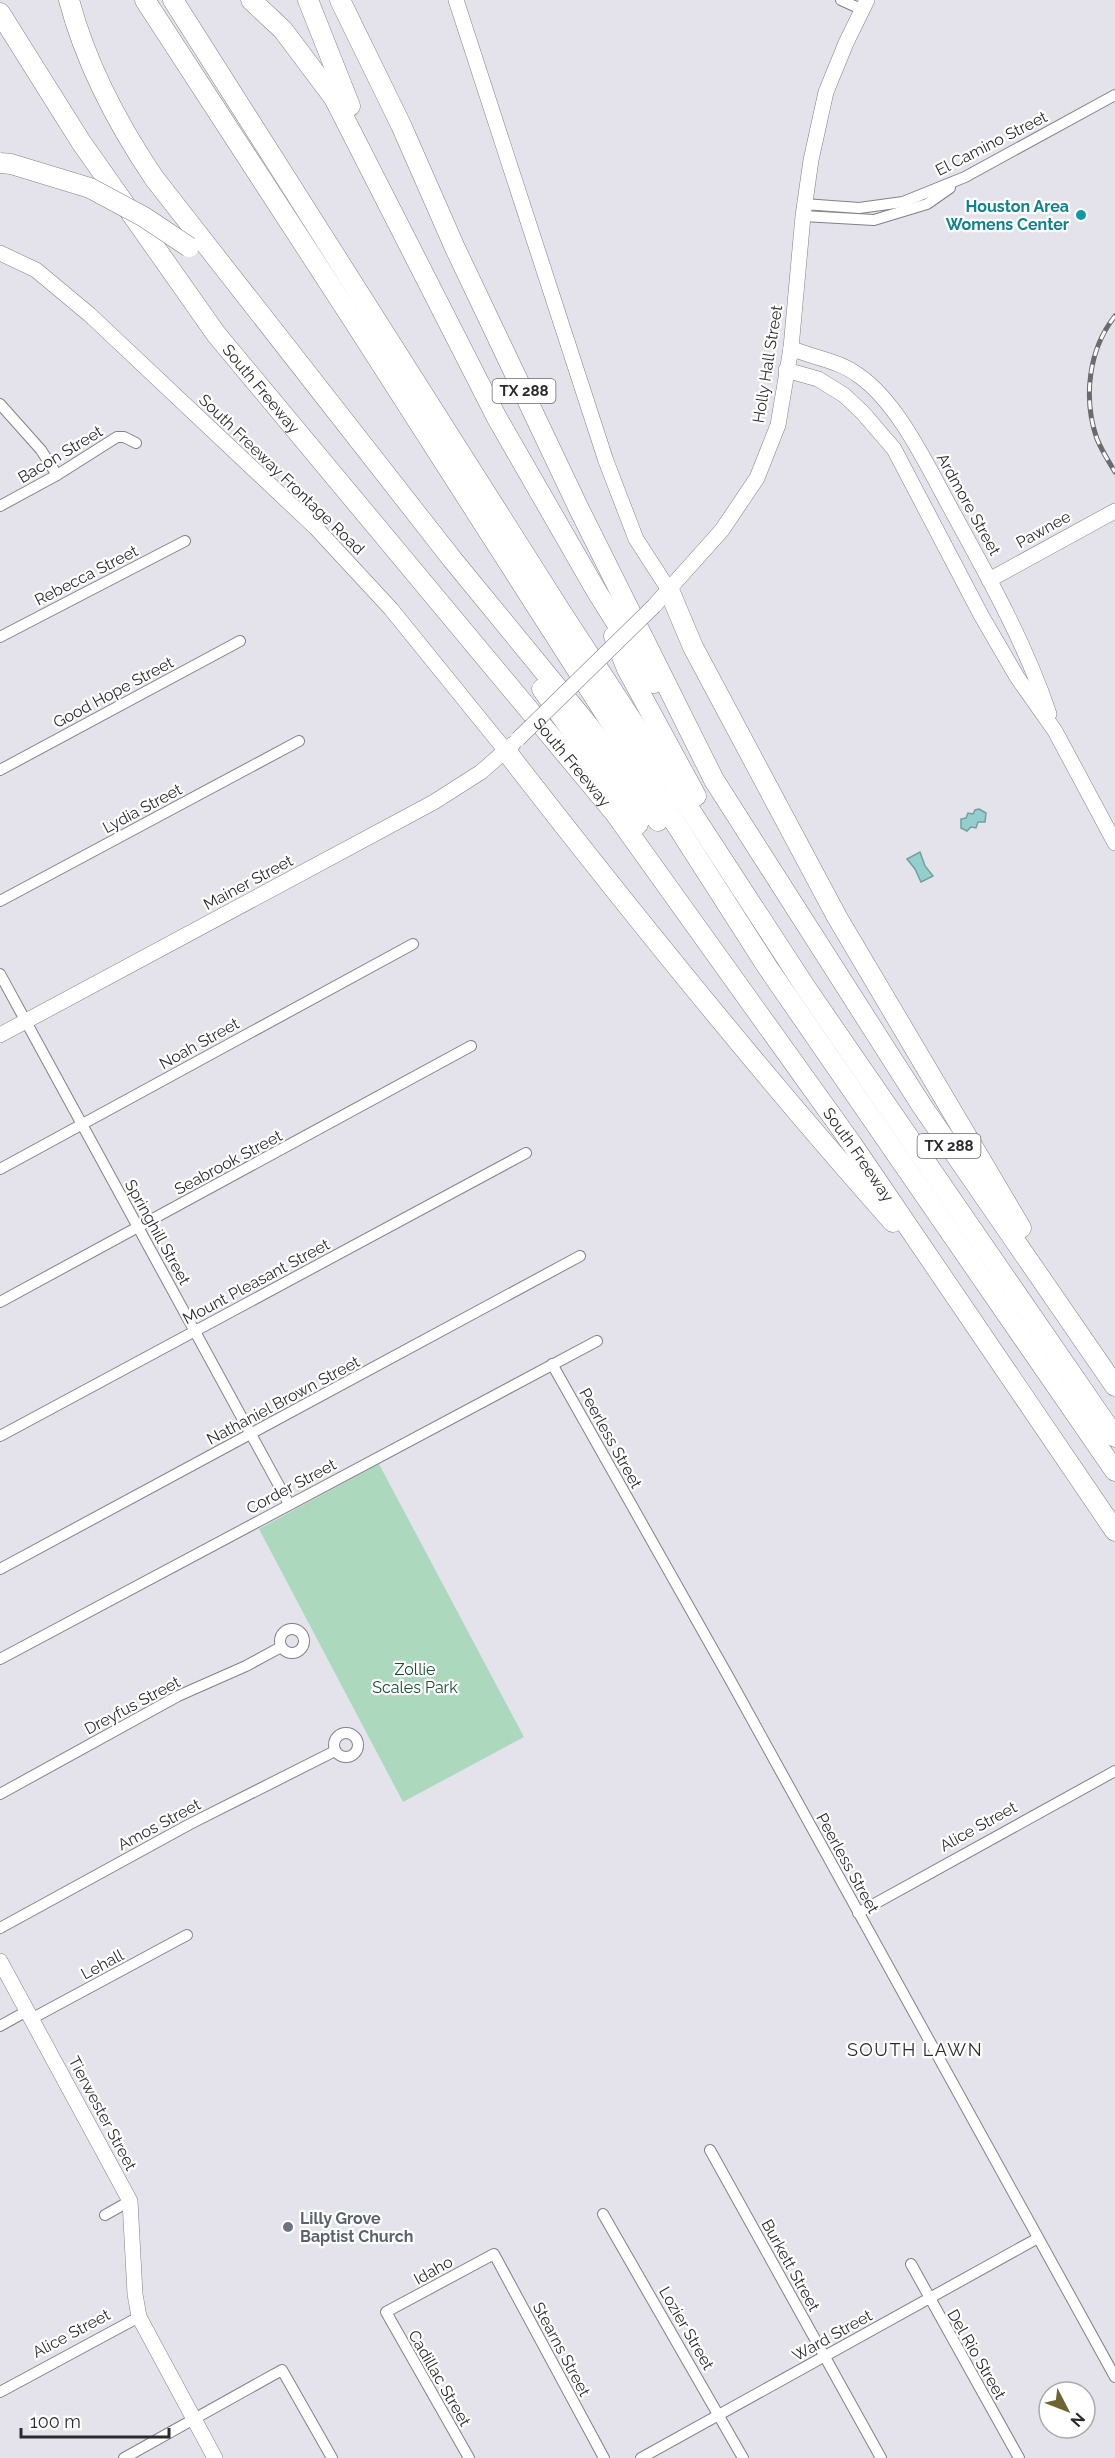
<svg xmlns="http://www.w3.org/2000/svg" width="1115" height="2458" viewBox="0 0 1115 2458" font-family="Raleway,sans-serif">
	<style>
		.green { fill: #acd8be }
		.water { fill: #94cfcf; stroke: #749e9f; stroke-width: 1.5 }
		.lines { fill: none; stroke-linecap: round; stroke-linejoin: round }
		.street-casing { stroke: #82818a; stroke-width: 12 }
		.secondary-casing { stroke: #82818a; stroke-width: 16 }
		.highway-casing { stroke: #82818a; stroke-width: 21 }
		.street { stroke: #fff; stroke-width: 10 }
		.secondary { stroke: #fff; stroke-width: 15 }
		.highway { stroke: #fff; stroke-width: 20 }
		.rail-casing { stroke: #6a6a6f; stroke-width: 5 }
		.rail { stroke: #fff; stroke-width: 3; stroke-dasharray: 9; stroke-linecap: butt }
		.secondary-bridge-casing { stroke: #82818a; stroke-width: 16; stroke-linecap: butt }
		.highway-bridge-casing { stroke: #82818a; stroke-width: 21; stroke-linecap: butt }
		.secondary-bridge { stroke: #fff; stroke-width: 15 }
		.highway-bridge { stroke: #fff; stroke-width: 20 }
		.culture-dot { fill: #0f9aa8; stroke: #fff; stroke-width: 2 }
		.worship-dot { fill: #6b7280; stroke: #fff; stroke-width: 2 }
		.labels { text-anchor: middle; stroke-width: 4.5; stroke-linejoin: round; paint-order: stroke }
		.shield { fill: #fff; stroke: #6b6b6d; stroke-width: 1.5 }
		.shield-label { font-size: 15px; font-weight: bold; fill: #2b2b2e }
		.street-label { font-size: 16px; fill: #2b2b2e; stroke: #fff }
		.culture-label { font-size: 16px; font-weight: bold; fill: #0d838f; stroke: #fff; text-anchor: end }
		.park-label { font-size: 16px; fill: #164c32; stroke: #fff }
		.worship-label { font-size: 16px; font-weight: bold; fill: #5b616d; stroke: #fff; text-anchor: start }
		.neighbourhood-label { font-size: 18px; letter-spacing: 1.5px; fill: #2b2b2e; stroke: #fff }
	</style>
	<rect width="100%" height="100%" fill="#e4e3ec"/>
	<path class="green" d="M379,1464L524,1737L403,1802L259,1529Z"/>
	<g class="water">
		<path d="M979,809L986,813L985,822H978L976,828L971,827L967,831L961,828V819L966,818L968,813L973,814L975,810Z"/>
		<path d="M920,852L925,866L933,876L921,882L915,869L907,859Z"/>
	</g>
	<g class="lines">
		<g class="street-casing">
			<g id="street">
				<path d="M841,0L863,10"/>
				<path d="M804,204L859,208L903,202L965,177L1115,95"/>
				<path d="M803,216L874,220L927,204L950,188"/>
				<path d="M0,404L41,450L57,475"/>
				<path d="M0,506L57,475L117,437H124L136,443"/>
				<path d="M0,637L185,541"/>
				<path d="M0,770L240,641"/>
				<path d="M0,901L299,741"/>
				<path d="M0,974L289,1504"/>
				<path d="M0,1169L413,944"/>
				<path d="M0,1302L471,1046"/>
				<path d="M552,1364L728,1676L1115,2377"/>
				<path d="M0,1436L526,1153"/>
				<path d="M0,1569L580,1256"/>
				<circle cx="292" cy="1641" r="12"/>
				<path d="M0,1659L597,1341"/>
				<circle cx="346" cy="1745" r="12"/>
				<path d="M0,1794L178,1696L246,1666L281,1647"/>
				<path d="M858,1913L1115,1771"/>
				<path d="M0,1928L190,1824L335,1751"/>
				<path d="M31,2019L187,1935"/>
				<path d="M0,2026L27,2011"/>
				<path d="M710,2150L881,2458"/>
				<path d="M603,2214L743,2458"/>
				<path d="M105,2215L130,2201"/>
				<path d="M911,2264L1019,2458"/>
				<path d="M0,2392L139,2317"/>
				<path d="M124,2458L282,2370L332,2458"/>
				<path d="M469,2458L386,2312L494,2254L604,2458"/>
				<path d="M641,2458L1038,2238"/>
			</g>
		</g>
		<g class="secondary-casing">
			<g id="secondary">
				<path d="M456,0L606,461L636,539L669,590"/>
				<path d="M0,253L36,270L90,315L316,528L391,609L506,751"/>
				<path d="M791,348C813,358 838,360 858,375C898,402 928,467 951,509C987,575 1025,642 1049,714"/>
				<path d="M786,370L818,379L844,395L863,413L894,449L981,615L1017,677L1055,731L1115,843"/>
				<path d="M989,580L1115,511"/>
				<path d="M654,606L722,530L757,478L778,425L791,348L803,216L811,160L826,92L846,43L867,0"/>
				<path d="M0,1035L434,802L481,772L513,744"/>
				<path d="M0,1961L130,2201L135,2294L139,2317L215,2458"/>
			</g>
		</g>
		<g class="highway-casing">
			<g id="highway">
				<path d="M69,0C86,64 117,123 154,178L452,559L588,725L658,821"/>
				<path d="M145,0L355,323L768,968L1115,1471"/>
				<path d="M173,0L560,610L806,988L1115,1437"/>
				<path d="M251,0L283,30L334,98L497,418L597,592L654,683"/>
				<path d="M308,0L350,106"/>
				<path d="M340,0L401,125L455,248L579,509L714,780L922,1106L1115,1386"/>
				<path id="s1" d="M0,13L81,142L216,334L614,812L852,1144L1115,1531"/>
				<path d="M669,590L693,647L837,917L1021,1228"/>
				<path d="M614,636L627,669L696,796"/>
				<path d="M542,689L638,824"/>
				<path d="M506,751C630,911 758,1070 893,1222"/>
			</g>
		</g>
		<use href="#street" class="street"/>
		<use href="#secondary" class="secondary"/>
		<use href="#highway" class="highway"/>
		<g class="rail-casing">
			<path id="rail" d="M1115,316C1088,350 1083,399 1097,439C1102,451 1109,462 1115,472"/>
		</g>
		<use href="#rail" class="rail"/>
		<g class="secondary-bridge-casing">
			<path id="secondary-bridge" d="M518,739L654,606"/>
		</g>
		<g class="highway-bridge-casing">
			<path id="highway-bridge" d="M0,163L11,164L90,188L144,217L189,247"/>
		</g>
		<use href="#secondary-bridge" class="secondary-bridge"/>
		<use href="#highway-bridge" class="highway-bridge"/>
	</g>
	<circle class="culture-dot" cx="1081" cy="215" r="6"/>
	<circle class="worship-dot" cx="288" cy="2227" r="6"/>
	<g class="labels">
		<g class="shield">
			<rect x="492.5" y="379" width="63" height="24" rx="4.5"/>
			<rect x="917.5" y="1134" width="63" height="24" rx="4.5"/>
		</g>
		<g class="shield-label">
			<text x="524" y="396">TX 288</text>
			<text x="949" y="1151">TX 288</text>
		</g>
		<g class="street-label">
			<text transform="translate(991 143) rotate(-27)" y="6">El Camino Street</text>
			<text transform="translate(767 364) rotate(-81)" y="6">Holly Hall Street</text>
			<text dy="6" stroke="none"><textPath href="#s1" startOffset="458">South Freeway</textPath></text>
			<text transform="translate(60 454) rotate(-31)" y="6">Bacon Street</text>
			<text transform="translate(282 474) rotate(44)" y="6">South Freeway Frontage Road</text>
			<text transform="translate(969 504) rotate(61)" y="6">Ardmore Street</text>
			<text transform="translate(1043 529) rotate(-29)" y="6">Pawnee</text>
			<text transform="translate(86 575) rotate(-27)" y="6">Rebecca Street</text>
			<text transform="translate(113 692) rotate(-28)" y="6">Good Hope Street</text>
			<text dy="6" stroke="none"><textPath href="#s1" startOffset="944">South Freeway</textPath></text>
			<text transform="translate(142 808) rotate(-28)" y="6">Lydia Street</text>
			<text transform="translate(248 882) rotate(-28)" y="6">Mainer Street</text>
			<text transform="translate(199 1043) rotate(-29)" y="6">Noah Street</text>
			<text dy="6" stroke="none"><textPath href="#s1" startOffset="1430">South Freeway</textPath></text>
			<text transform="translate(228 1162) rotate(-28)" y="6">Seabrook Street</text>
			<text transform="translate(158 1232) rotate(61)" y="6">Springhill Street</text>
			<text transform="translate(256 1281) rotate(-28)" y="6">Mount Pleasant Street</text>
			<text transform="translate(283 1400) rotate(-28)" y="6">Nathaniel Brown Street</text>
			<text transform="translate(611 1438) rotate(61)" y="6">Peerless Street</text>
			<text transform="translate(291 1486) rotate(-28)" y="6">Corder Street</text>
			<text transform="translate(132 1705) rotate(-28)" y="6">Dreyfus Street</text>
			<text transform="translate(159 1824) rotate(-28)" y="6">Amos Street</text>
			<text transform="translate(978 1826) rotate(-29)" y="6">Alice Street</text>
			<text transform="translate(848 1863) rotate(61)" y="6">Peerless Street</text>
			<text transform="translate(102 1964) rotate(-28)" y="6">Lehall</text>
			<text transform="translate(103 2113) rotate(62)" y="6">Tierwester Street</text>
			<text transform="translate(791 2265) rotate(61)" y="6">Burkett Street</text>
			<text transform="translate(433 2270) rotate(-29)" y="6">Idaho</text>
			<text transform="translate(687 2328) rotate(60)" y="6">Lozier Street</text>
			<text transform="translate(71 2333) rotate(-28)" y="6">Alice Street</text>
			<text transform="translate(832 2335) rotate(-29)" y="6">Ward Street</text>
			<text transform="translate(562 2349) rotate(62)" y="6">Stearns Street</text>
			<text transform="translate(977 2354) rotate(60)" y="6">Del Rio Street</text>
			<text transform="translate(440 2378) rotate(60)" y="6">Cadillac Street</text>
		</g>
		<g class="culture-label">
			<text x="1069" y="212">Houston Area<tspan x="1069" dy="18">Womens Center</tspan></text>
		</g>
		<g class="park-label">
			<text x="415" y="1675">Zollie<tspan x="415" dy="18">Scales Park</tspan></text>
		</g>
		<g class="worship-label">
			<text x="300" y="2224">Lilly Grove<tspan x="300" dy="18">Baptist Church</tspan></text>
		</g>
		<g class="neighbourhood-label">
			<text x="915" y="2056">SOUTH LAWN</text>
		</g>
	</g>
	<g transform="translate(1067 2410) rotate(132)"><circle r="28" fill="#ffffff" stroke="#aaaaab" stroke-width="1.5"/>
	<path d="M0-4.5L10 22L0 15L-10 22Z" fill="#6e6431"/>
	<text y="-9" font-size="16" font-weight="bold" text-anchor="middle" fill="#2b2b2e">N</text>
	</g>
	<path d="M21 2428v9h148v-9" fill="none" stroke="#2b2b2e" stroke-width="3"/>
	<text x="30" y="2428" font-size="18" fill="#2b2b2e" stroke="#ffffff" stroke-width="4.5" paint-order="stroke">100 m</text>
</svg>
